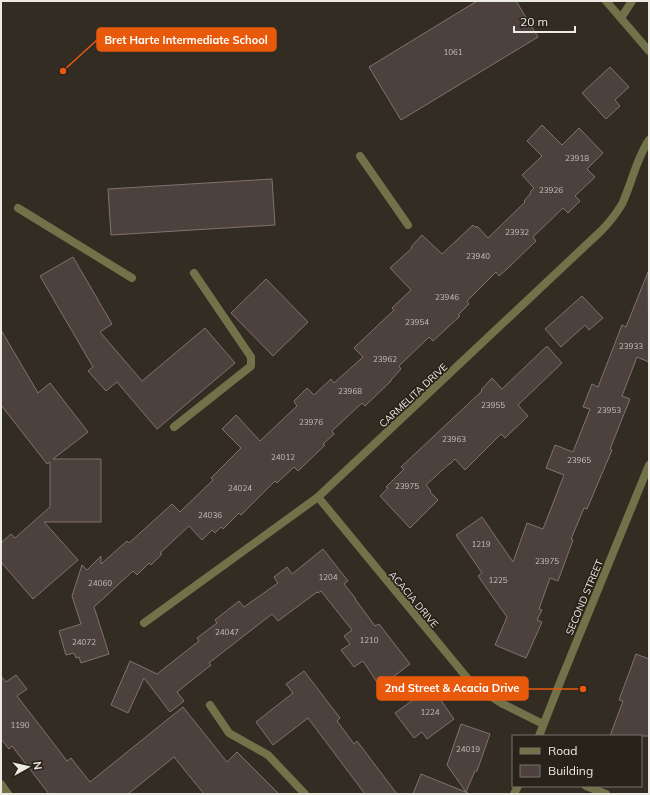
<svg xmlns="http://www.w3.org/2000/svg" width="650" height="795" viewBox="0 0 650 795" font-family="Mulish,sans-serif">
	<style>
		.building { fill: #4c413c; stroke: #80736e }
		.lines { fill: none; stroke-linecap: round; stroke-linejoin: round }
		.service { stroke: #72724a; stroke-width: 8 }
		.pedestrian { stroke: #72724a; stroke-width: 8 }
		.minor { stroke: #72724a; stroke-width: 8 }
		.tertiary { stroke: #72724a; stroke-width: 8 }
		.labels { text-anchor: middle; stroke-width: 3.5; stroke-linejoin: round; paint-order: stroke }
		.number-label { font-size: 8px; fill: #c5bfb9 }
		.street-label { font-size: 10px; fill: #ede9e3; stroke: #28221a }
		.leader { fill: none; stroke: #e8590c; stroke-width: 1.5 }
		.callout-dot { fill: #e8590c; stroke: #28221a; stroke-width: 1.5 }
		.callout { fill: #e8590c; stroke: #e8590c; stroke-width: 1.5 }
		.callout-label { font-size: 11px; text-anchor: middle; font-weight: bold; fill: #fff }
	</style>
	<rect width="100%" height="100%" fill="#322c23"/>
	<g class="building">
		<path d="M477,1H516L538,37L401,120L369,67Z"/>
		<path d="M610,67L629,87L615,100L620,106L606,119L582,93Z"/>
		<path d="M542,125L562,145L579,128L603,153L587,169L595,177L575,196L580,201L568,213L563,208L533,237L536,241L508,268L499,276L496,272L467,301L469,304L458,315L460,316L433,341L429,337L399,366L401,369L391,380V381L365,406L362,403L332,431L334,434L323,444L325,445L298,471L294,467L277,483L275,481L241,515L239,513L223,529L221,527L215,533L212,530L202,540L189,526L160,553L162,554L151,565L149,563L137,575L133,571L94,607L109,654L81,663L79,657L76,658L74,653L66,655L59,631L81,624L72,596L82,565L87,570L101,556V564L127,541L129,543L172,504L180,512L213,480L211,478L241,448L222,429L236,415L260,441L297,406L294,401L307,388L314,395L331,379L334,383L363,357L354,348L394,310L392,308L411,290L390,268L412,248L411,247L422,235L442,254L473,225L476,228L477,226L488,238L525,202L524,201L531,193L530,192L534,188L522,175L542,156L527,141Z"/>
		<path d="M272,179L275,225L111,235L108,189Z"/>
		<path d="M73,257L112,324L100,332L142,381L205,328L235,363L157,429L117,382L106,391L88,371L93,367L40,276Z"/>
		<path d="M648,272L649,362L637,357L622,396L630,399L610,449L612,450L587,509L584,508L571,539L573,540L558,581L550,578L539,609L542,610L537,620L542,622L526,658L495,645L507,617L478,576L482,573L456,535L482,517L513,562L527,523L543,529L564,475L546,468L555,445L573,452L590,409L583,407L592,384L598,387L622,325L626,327Z"/>
		<path d="M266,279L308,322L273,356L231,313Z"/>
		<path d="M582,296L603,318L589,330L585,325L561,347L545,329Z"/>
		<path d="M1,330L38,393L50,383L88,432L53,459H101V522H44L78,560L33,599L1,562V543L11,534L15,538L50,507V462L47,464L1,405Z"/>
		<path d="M547,346L562,363L518,405L528,416L505,438L501,434L465,470L455,459L450,464H449L426,485L431,491L430,492L438,500L410,528L380,496L388,488L386,487L404,469L401,467L482,391L481,390L492,378L502,389Z"/>
		<path d="M323,549L348,581L344,584L356,599H355L375,626L379,624L410,664L380,687L363,661L354,667L341,650L350,644L344,636L352,630L321,591L318,593L317,592L278,621L272,614L209,663L211,665L177,692L184,701L170,712L144,678L128,713L111,705L130,661L157,674L199,641L197,638L217,623L215,620L239,601L244,607L278,583L274,577L287,567L292,574Z"/>
		<path d="M636,654L649,659V736H610L623,701L619,700Z"/>
		<path d="M304,671L340,718L337,721L354,744L357,741L397,794H365L308,718L273,745L256,722L293,693L286,684Z"/>
		<path d="M16,675L27,689L17,696L67,761L71,758L90,782L183,707L227,762L237,752L279,794H204L174,757L128,794H49L12,746L9,749L1,739V676L6,682Z"/>
		<path d="M428,689L435,699L438,696L454,719L427,739L422,732L414,738L395,713Z"/>
		<path d="M461,724L490,734L477,771H475L466,792L447,765Z"/>
		<path d="M421,774L468,793V794H413Z"/>
	</g>
	<g class="lines">
		<g class="service">
			<path d="M621,18L632,1"/>
			<path d="M360,156L408,225"/>
			<path d="M18,208L132,278"/>
			<path d="M174,427L251,366V357L194,273"/>
			<path d="M210,705L229,733L268,755L305,794"/>
			<path d="M586,786L606,794"/>
		</g>
		<path class="pedestrian" d="M503,704L543,724"/>
		<g class="minor">
			<path d="M318,497L473,685L503,704"/>
			<path d="M144,623L318,497L601,231C609,223 616,214 622,204C632,183 636,159 649,140"/>
			<path d="M1,784L8,794"/>
		</g>
		<g class="tertiary">
			<path d="M606,1L649,51"/>
			<path d="M539,736L561,680L649,465"/>
			<path d="M514,794L518,786"/>
		</g>
	</g>
	<g class="labels">
		<g class="number-label">
			<text x="453" y="55">1061</text>
			<text x="577" y="161">23918</text>
			<text x="551" y="193">23926</text>
			<text x="517" y="235">23932</text>
			<text x="478" y="259">23940</text>
			<text x="447" y="300">23946</text>
			<text x="417" y="325">23954</text>
			<text x="631" y="349">23933</text>
			<text x="385" y="362">23962</text>
			<text x="350" y="394">23968</text>
			<text x="493" y="408">23955</text>
			<text x="609" y="413">23953</text>
			<text x="311" y="425">23976</text>
			<text x="454" y="442">23963</text>
			<text x="283" y="460">24012</text>
			<text x="579" y="463">23965</text>
			<text x="407" y="489">23975</text>
			<text x="240" y="491">24024</text>
			<text x="210" y="518">24036</text>
			<text x="481" y="547">1219</text>
			<text x="547" y="564">23975</text>
			<text x="328" y="580">1204</text>
			<text x="498" y="583">1225</text>
			<text x="100" y="586">24060</text>
			<text x="227" y="635">24047</text>
			<text x="369" y="643">1210</text>
			<text x="84" y="645">24072</text>
			<text x="430" y="715">1224</text>
			<text x="20" y="728">1190</text>
			<text x="468" y="752">24019</text>
		</g>
		<g class="street-label">
			<text transform="translate(413 395) rotate(-43)" y="4">CARMELITA DRIVE</text>
			<text transform="translate(584 597) rotate(-67)" y="4">SECOND STREET</text>
			<text transform="translate(414 599) rotate(50)" y="4">ACACIA DRIVE</text>
		</g>
	</g>
	<path class="leader" d="M63 71L97 40M583 689L528 689"/>
	<g class="callout-dot">
		<circle cx="63" cy="71" r="4"/>
		<circle cx="583" cy="689" r="4"/>
	</g>
	<g class="callout">
		<rect x="97" y="28" width="179" height="23" rx="4"/>
		<rect x="377" y="677" width="151" height="23" rx="4"/>
	</g>
	<g class="callout-label">
		<text x="186" y="44">Bret Harte Intermediate School</text>
		<text x="452" y="692">2nd Street &amp; Acacia Drive</text>
	</g>
	<rect width="650" height="795" fill="none" stroke="#ede9e3" stroke-width="4"/>
	<rect x="512" y="735" width="130" height="52" fill="#28221a" stroke="#77726a"/>
	<rect x="520" y="748" width="20" height="6" fill="#72724a" stroke="#77726a"/>
	<text x="548" y="755" font-size="12" fill="#ede9e3">Road</text>
	<rect x="520" y="765" width="20" height="12" fill="#4c413c" stroke="#77726a"/>
	<text x="548" y="775" font-size="12" fill="#ede9e3">Building</text>
	<g transform="translate(28 767) rotate(82)" stroke="#28221a" stroke-width="3" paint-order="stroke">
	<path d="M0-3L7 15L0 10L-7 15Z" fill="#ede9e3"/>
	<text y="-6" font-size="11" font-weight="bold" text-anchor="middle" fill="#ede9e3">N</text>
	</g>
	<path d="M514 26v6h61v-6" fill="none" stroke="#ede9e3" stroke-width="2"/>
	<text x="520" y="26" font-size="12" fill="#ede9e3" stroke="#28221a" stroke-width="3" paint-order="stroke">20 m</text>
</svg>
